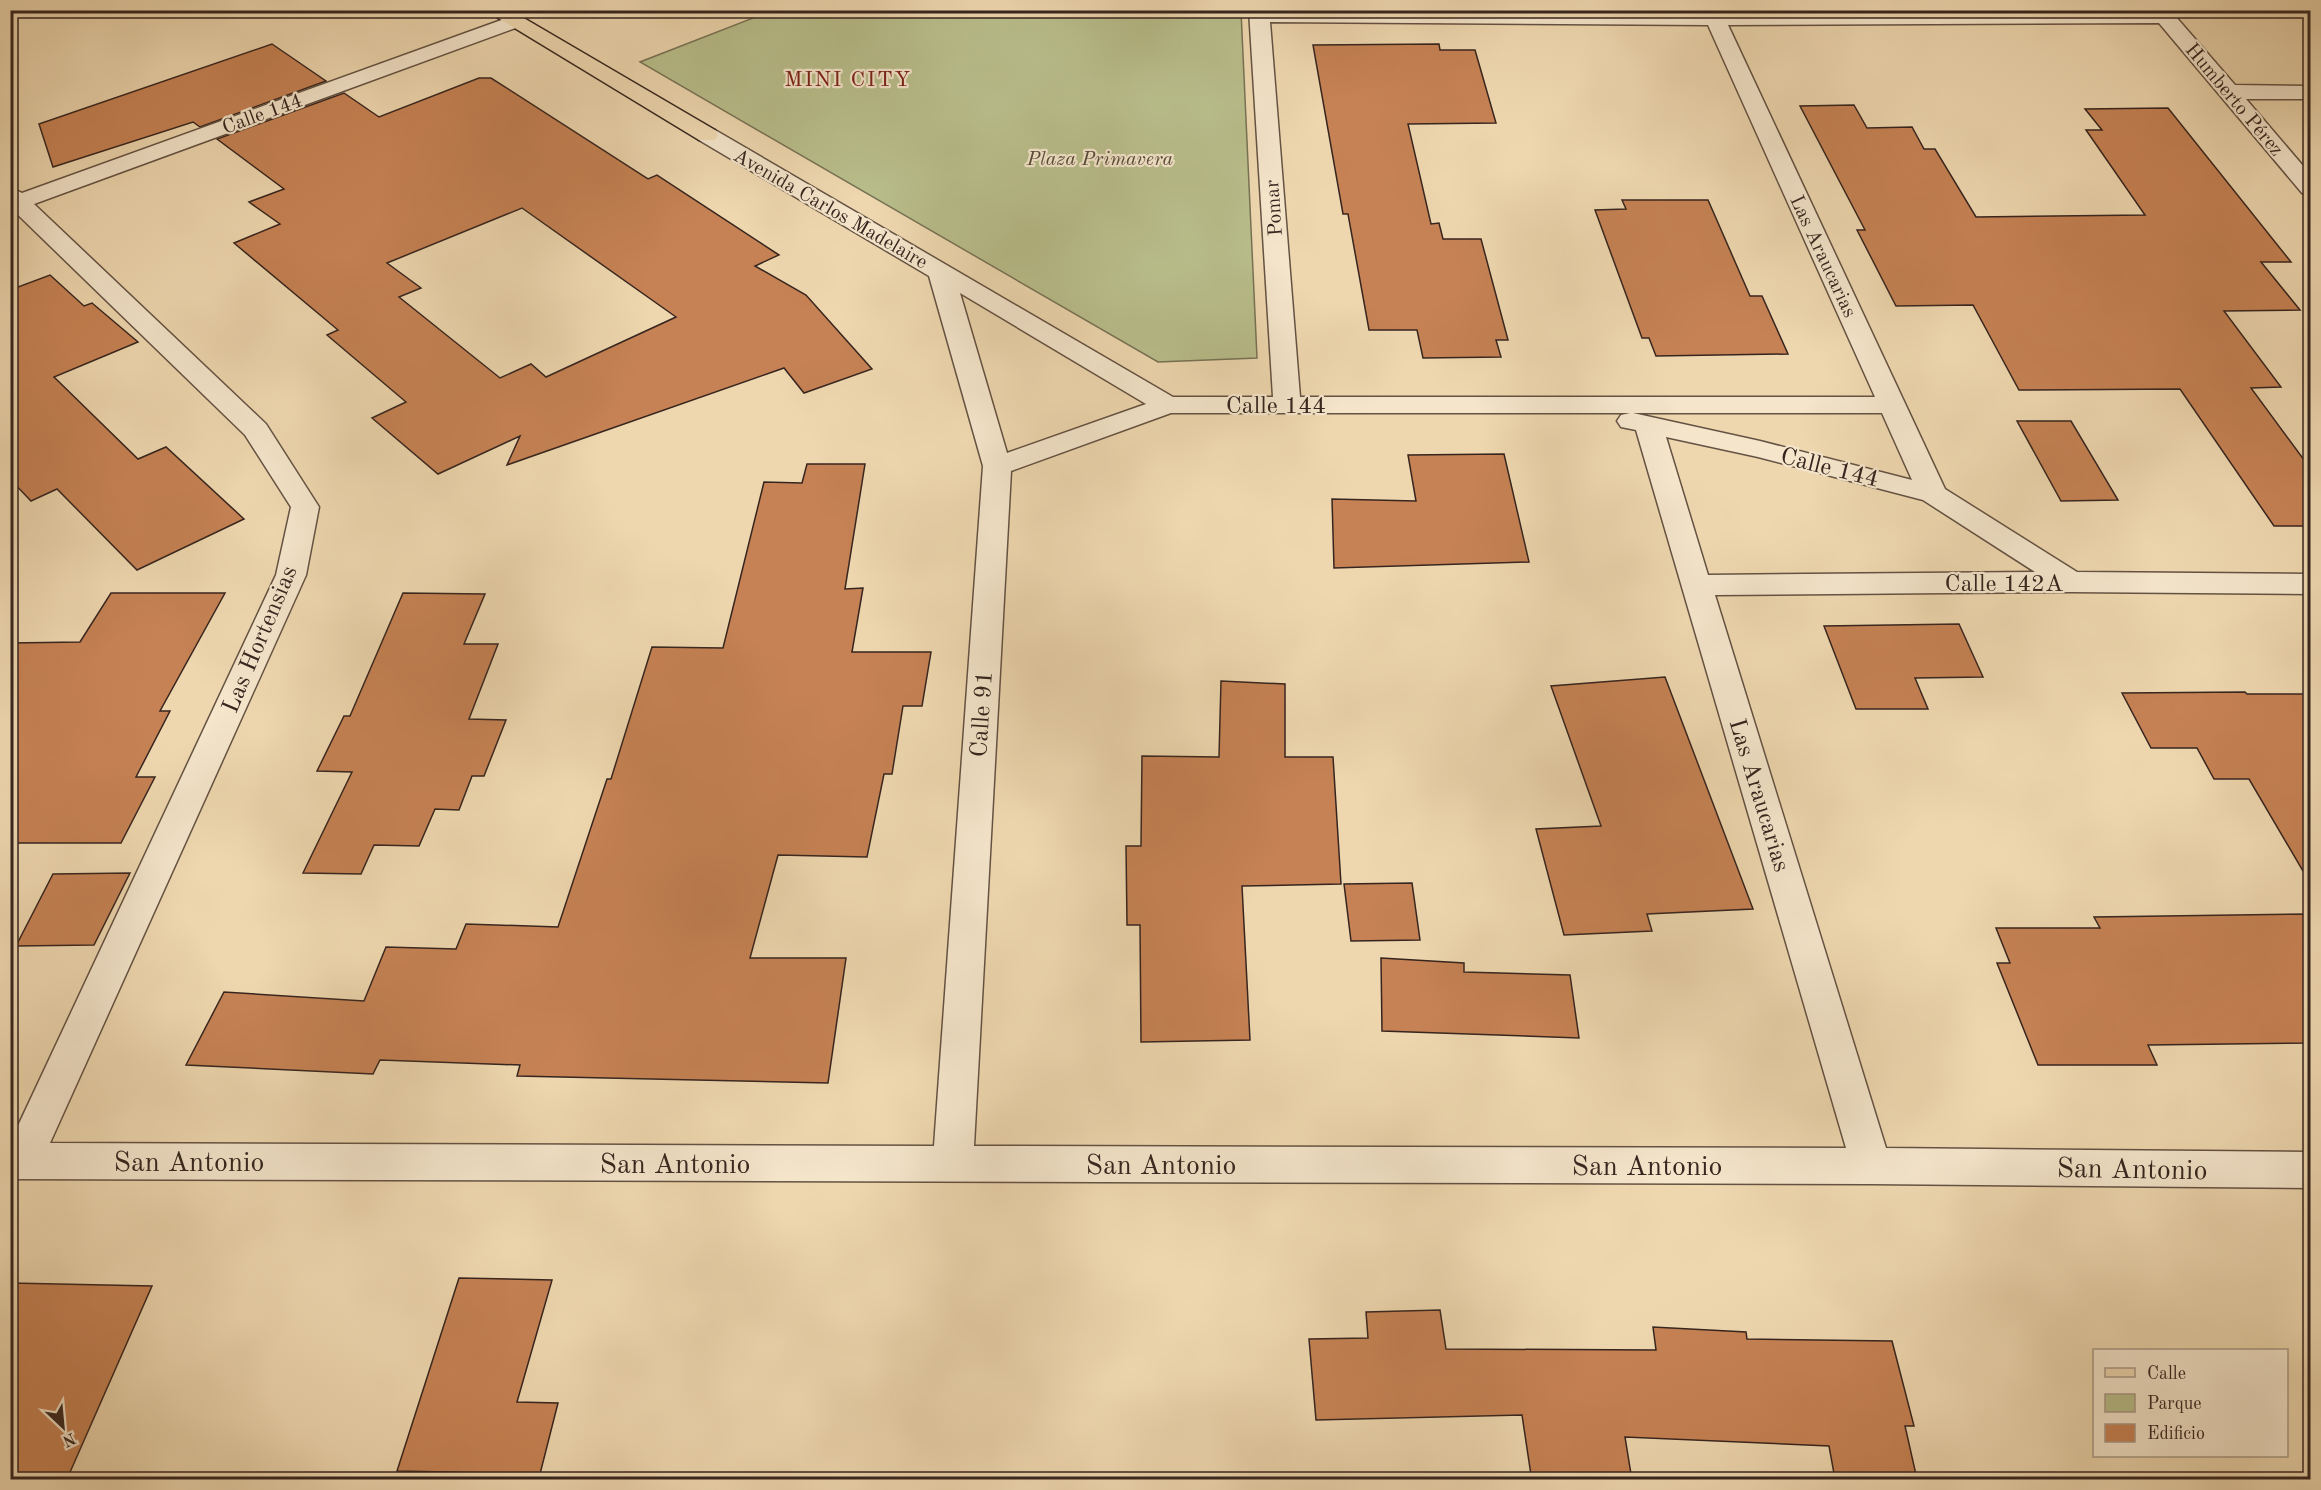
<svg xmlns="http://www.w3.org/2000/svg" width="2321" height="1490" viewBox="0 0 2321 1490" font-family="'Old Standard TT',serif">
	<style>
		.green { fill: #b8be8b; stroke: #777255; stroke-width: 1.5 }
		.building { fill: #c68254; stroke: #36251f; stroke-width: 1.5; fill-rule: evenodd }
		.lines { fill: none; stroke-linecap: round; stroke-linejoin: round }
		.minor-casing { stroke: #645243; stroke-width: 3 }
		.major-casing { stroke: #36251f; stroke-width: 3 }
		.minor { fill: #f4e5cb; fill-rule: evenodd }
		.major { fill: #eed7af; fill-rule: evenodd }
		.labels { text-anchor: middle; stroke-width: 4.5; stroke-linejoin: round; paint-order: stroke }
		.far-street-label { font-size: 20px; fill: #36251f; stroke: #f4e5cb }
		.far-park-label { font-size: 20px; font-style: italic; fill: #564b3a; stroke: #f4e5cb }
		.far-neighbourhood-label { font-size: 22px; letter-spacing: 1.5px; fill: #7a1f14; stroke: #f4e5cb }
		.street-label { font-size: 24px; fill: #36251f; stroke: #f4e5cb }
		.near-street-label { font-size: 28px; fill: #36251f; stroke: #f4e5cb }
	</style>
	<rect width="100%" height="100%" fill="#eed7af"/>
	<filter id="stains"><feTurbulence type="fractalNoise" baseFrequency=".00333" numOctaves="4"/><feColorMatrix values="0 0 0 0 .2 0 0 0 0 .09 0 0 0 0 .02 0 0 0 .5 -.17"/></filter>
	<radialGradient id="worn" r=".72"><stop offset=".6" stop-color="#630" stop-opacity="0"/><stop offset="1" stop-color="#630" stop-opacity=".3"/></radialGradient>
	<path class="green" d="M771,11H1241L1257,358L1158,362L640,62Z"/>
	<g class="building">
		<path d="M272,44L326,81L200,127L193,122L53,167L39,124Z"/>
		<path d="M1439,44L1440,50H1475L1496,123L1408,124L1431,224L1439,223L1443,239H1481L1508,340H1496L1501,357L1423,358L1417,330H1369L1348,214H1343L1313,45Z"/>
		<path d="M479,78H491L648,179L657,175L779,255L755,266L806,295L872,369L804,393L784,368L507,465L520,436L438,474L372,418L406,402L327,335L338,330L234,243L280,224L249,202L284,189L217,139L344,93L379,117ZM522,208L676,317L546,377L531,364L500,378L399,297L421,288L387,263Z"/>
		<path d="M1854,105L1867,128L1912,127L1924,149H1935L1976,217L2145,215L2086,130H2102L2085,109L2168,108L2291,262H2261L2300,310L2224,311L2281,387L2251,388L2310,468V526H2274L2180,389L2019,390L1973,305L1896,306L1857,230H1865L1800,106Z"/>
		<path d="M1622,200H1708L1750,296H1762L1788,354L1656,356L1649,338H1642L1595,210L1626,209Z"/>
		<path d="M50,275L84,306L92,303L138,342L54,377L138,459L166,447L244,519L137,570L57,489L31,501L10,479V290Z"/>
		<path d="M2017,421H2071L2118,500L2061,501Z"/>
		<path d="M1504,454L1529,562L1334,568L1332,499L1416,501L1408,455Z"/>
		<path d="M807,464H865L845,589L863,588L852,652H931L922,706H903L892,774H884L867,857L778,855L750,958H846L828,1083L517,1076L520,1065L380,1060L373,1074L186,1065L224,992L364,1001L386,947L456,949L466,924L558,927L607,779H611L652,647L723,648L764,482L802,483Z"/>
		<path d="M111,593H225L160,711H170L136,777H155L121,843H10V643L80,642Z"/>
		<path d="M403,593L485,594L464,644H498L469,719L506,720L484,776H472L459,810L435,809L419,846L374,845L361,874L303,873L352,772L317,771L344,716H350Z"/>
		<path d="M1959,624L1983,677L1915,678L1928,709H1856L1824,626Z"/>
		<path d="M1665,677L1753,909L1647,914L1652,931L1564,935L1536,829L1601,826L1551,686Z"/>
		<path d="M1221,681L1285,684V757H1333L1341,884L1242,886L1250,1040L1141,1042L1140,925H1127L1126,846H1141L1142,756L1219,757Z"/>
		<path d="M2245,692L2247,694H2310V883L2249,779H2214L2197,748H2151L2122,693Z"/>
		<path d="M130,873L94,945L16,946L53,874Z"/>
		<path d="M1412,883L1420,940L1351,941L1344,884Z"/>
		<path d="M2310,914V1043L2148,1045L2157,1065H2038L1997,963H2010L1996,928H2100L2094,917Z"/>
		<path d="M1381,958L1464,963V972L1570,975L1579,1038L1382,1031Z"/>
		<path d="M459,1278L552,1280L517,1402L558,1403L540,1474L397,1471Z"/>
		<path d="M10,1283L152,1286L67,1479H10Z"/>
		<path d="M1440,1310L1446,1349L1656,1350L1653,1327L1746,1332L1747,1339L1892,1341L1914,1426H1905L1917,1479H1835L1829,1446L1625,1437L1631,1474L1531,1475L1522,1415L1316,1420L1309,1339L1368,1338L1366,1312Z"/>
	</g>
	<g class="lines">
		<g class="minor-casing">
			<path id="minor" d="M1249,10L1715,13L2170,10L2235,85L2310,86V99H2246L2310,174V195L2302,193L2159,23L1728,25L1945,489L2077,572L2310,574V594L2071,592L1715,595L1886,1148L2310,1152V1188L1871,1184L10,1179V1143L276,575L291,507L245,435L14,211L10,212V187L22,193L507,18H521L524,22L521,26L34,204L266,424L319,507L306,575L50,1143L934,1146L983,466L929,276L699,140L696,135L699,130H715L1173,397H1273ZM1270,22L1708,25L1875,397H1300ZM960,293L1146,404L1007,453ZM1171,413H1630L1621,415L1617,421L1621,427L1636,430L1846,1148L974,1146L1011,471ZM1633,413H1882L1912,480L1760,441ZM1666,437L1758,457L1923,500L2035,572L1708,575Z"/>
		</g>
		<g class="major-casing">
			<path id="major" d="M485,10H510L715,130L718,135L715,140H699Z"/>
		</g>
		<use href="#minor" class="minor"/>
		<use href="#major" class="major"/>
	</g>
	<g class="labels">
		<g class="far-street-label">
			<text transform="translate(2235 99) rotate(50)" y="7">Humberto Pérez</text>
			<text transform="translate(262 113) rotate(-20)" y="7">Calle 144</text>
			<text transform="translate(831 208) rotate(30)" y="7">Avenida Carlos Madelaire</text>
			<text transform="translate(1273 208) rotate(-94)" y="7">Pomar</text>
			<text transform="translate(1824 256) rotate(65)" y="7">Las Araucarias</text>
		</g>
		<g class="far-park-label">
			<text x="1100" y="165">Plaza Primavera</text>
		</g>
		<g class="far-neighbourhood-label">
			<text x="848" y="86">MINI CITY</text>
		</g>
		<g class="street-label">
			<text x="1276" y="413">Calle 144</text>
			<text transform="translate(1830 467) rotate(14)" y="8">Calle 144</text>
			<text x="2004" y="591">Calle 142A</text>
			<text transform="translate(259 639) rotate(-67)" y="8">Las Hortensias</text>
			<text transform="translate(981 714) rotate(-86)" y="8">Calle 91</text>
			<text transform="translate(1760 795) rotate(73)" y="8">Las Araucarias</text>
		</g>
		<g class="near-street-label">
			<text x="189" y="1171">San Antonio</text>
			<text x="675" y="1173">San Antonio</text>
			<text x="1161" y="1174">San Antonio</text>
			<text x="1647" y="1175">San Antonio</text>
			<text transform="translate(2132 1168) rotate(1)" y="10">San Antonio</text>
		</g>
	</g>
	<rect width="2321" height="1490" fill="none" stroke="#eed7af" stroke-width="36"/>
	<rect x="12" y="12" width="2297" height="1466" fill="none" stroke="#36251f" stroke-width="3"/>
	<rect x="18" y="18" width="2285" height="1454" fill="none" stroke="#36251f" stroke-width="1.5"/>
	<rect x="2093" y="1349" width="195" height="108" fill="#f4e5cb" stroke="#a89886" stroke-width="1.5"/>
	<rect x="2105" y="1368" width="30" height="9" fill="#eed7af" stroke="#a89886" stroke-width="1.5"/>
	<text x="2147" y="1379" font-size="18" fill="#36251f">Calle</text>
	<rect x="2105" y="1394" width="30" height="18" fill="#b8be8b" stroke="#a89886" stroke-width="1.5"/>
	<text x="2147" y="1409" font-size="18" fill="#36251f">Parque</text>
	<rect x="2105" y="1424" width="30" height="18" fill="#c68254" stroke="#a89886" stroke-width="1.5"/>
	<text x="2147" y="1439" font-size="18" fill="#36251f">Edificio</text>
	<g transform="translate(63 1427) rotate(154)" stroke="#f4e5cb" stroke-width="4.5" paint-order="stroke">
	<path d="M0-4.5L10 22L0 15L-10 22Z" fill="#36251f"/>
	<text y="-9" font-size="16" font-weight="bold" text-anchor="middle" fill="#36251f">N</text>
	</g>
	<rect width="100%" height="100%" filter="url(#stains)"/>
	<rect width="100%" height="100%" fill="url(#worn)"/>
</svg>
